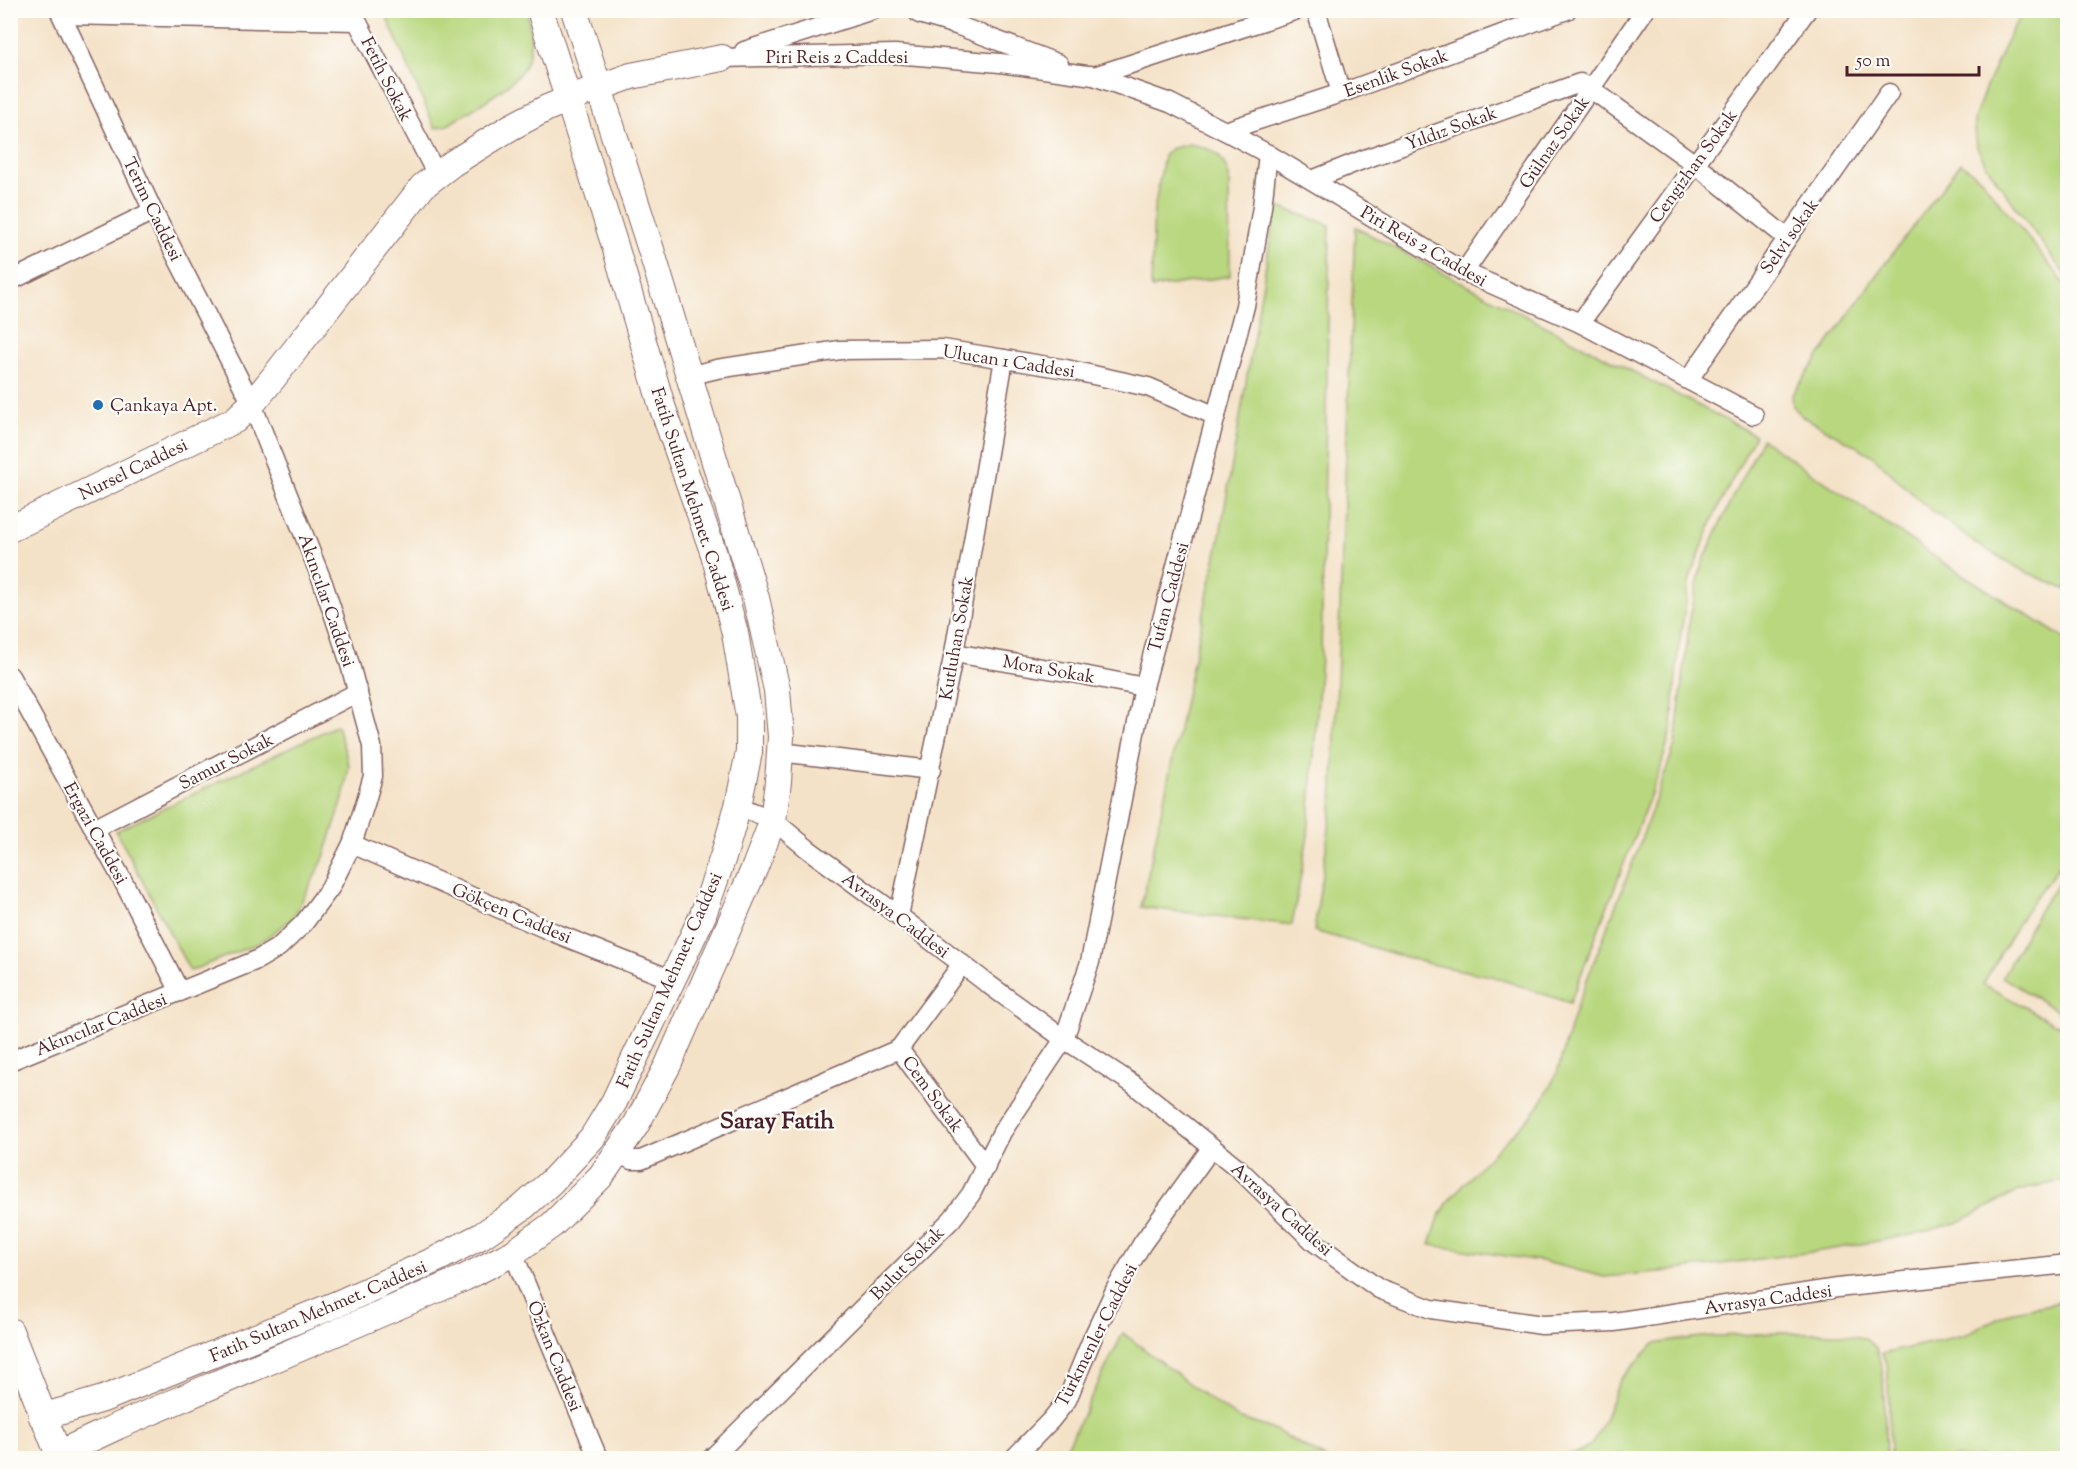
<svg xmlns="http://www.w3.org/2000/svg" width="2078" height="1469" viewBox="0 0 2078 1469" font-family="'Sorts Mill Goudy',serif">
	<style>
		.green { fill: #b8d77e; stroke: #817b54; stroke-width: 1.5 }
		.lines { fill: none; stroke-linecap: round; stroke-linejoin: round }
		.street-casing { stroke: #866362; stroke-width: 21 }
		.secondary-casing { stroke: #866362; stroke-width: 28 }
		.street { stroke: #fff; stroke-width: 18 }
		.secondary { stroke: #fff; stroke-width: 26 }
		.poi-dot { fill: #1f6fb2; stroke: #fdfcf7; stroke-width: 2 }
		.labels { text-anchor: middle; stroke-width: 4.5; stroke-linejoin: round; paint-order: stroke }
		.street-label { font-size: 18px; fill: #4a1f2b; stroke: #fdfcf7 }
		.poi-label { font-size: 18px; fill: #4a1f2b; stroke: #fdfcf7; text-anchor: start }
		.district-label { font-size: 24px; font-weight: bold; fill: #4a1f2b; stroke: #fdfcf7 }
	</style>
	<rect width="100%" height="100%" fill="#fdfcf7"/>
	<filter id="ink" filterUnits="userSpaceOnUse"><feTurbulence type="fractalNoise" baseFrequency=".0167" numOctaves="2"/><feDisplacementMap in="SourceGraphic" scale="12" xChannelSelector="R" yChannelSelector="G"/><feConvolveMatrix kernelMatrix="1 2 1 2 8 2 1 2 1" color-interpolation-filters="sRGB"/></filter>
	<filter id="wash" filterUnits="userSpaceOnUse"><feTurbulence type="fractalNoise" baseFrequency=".008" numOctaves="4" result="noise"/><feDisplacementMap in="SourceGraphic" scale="24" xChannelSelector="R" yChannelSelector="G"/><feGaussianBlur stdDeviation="1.35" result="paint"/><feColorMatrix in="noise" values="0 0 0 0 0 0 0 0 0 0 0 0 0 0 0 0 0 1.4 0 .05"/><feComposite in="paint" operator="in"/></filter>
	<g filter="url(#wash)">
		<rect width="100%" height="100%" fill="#f4e2c8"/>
		<g class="green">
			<path d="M2025,10L2067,11V278L1986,165L1977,147L1974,120L1985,89L2012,29Z"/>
			<path d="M384,11H527C530,27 533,45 527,61C519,84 469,111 448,125L435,128Z"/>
			<path d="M1189,144C1212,148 1222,153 1229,176L1230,276L1151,288L1154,210L1164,156L1170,149Z"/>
			<path d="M1961,163L1982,180L2067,287V590L2024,571L1975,543L1921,502L1872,455L1802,416L1793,406L1792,395L1875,277Z"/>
			<path d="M1276,206L1330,225L1321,657L1308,835L1292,925L1141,907L1219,541Z"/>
			<path d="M1355,227L1755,435L1715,514L1690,578L1678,651L1672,726L1660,770L1570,1003L1491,976L1430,964L1314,931L1332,808Z"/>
			<path d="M1762,439L1944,563L2067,640V856L2024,913L1983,984L2067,1030V1181L2041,1185L2019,1191L1957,1223L1911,1235L1827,1250L1668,1271L1604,1277L1541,1261L1430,1245L1439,1217L1450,1199L1485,1161L1532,1115L1544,1098L1557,1073L1576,1008L1637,851L1675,745L1690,618L1702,564L1733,496Z"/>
			<path d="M337,725L349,765L343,799L323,860L293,918L259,943L190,971L116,831Z"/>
			<path d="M2067,872V1017L2002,977L2043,904Z"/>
			<path d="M2067,1301V1458H1890L1888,1368L1882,1354L1964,1335L2009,1312Z"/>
			<path d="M1123,1333L1205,1396L1238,1418L1275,1430L1325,1458H1056L1069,1443Z"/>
			<path d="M1778,1333H1833L1864,1338L1876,1348L1883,1373L1886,1458H1554L1579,1452L1591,1445L1600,1430L1620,1380L1654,1344L1700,1337Z"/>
		</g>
	</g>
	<g filter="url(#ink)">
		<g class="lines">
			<g class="street-casing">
				<g id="street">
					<path d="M1316,10L1341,93"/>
					<path d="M919,14L959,26L1059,64"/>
					<path d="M62,15L357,21L437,175"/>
					<path d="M744,51L873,10"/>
					<path d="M722,58L895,54L1000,63L1094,76L1170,103L1225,131L1268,154L1464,272L1580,323L1754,415"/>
					<path d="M1091,75L1094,76L1297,10"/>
					<path d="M1225,131L1350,90L1567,10"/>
					<path d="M1312,180L1362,160L1580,83L1591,89L1695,164L1787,238"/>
					<path d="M1464,272L1645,10"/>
					<path d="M10,281L153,211"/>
					<path d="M1580,323L1807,10"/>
					<path d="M688,376L717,369L840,350L943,349L1066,369L1148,387L1216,416"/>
					<path d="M1689,379L1889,93"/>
					<path d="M954,653L1078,674L1144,687"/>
					<path d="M10,676L123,881L180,992"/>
					<path d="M780,752L931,770"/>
					<path d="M738,806L773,820L809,850L899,916L988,984L1064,1039L1133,1084L1239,1169L1314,1242L1379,1289L1431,1309L1542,1325L1614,1322L1837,1288L2068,1264"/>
					<path d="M94,829L358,692"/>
					<path d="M352,844L555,933L673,980"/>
					<path d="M899,916L954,653L1004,359"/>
					<path d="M962,964L899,1049L986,1167"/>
					<path d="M10,1061L257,960L279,947L304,923L330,888L352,844L365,804L373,776L372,746L349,661L323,583L252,404L153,211L59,10"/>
					<path d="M617,1152L631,1160H641L899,1049"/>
					<path d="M513,1253L598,1458"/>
					<path d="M712,1458L952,1219L971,1194L1002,1132L1064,1039L1090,962L1144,687L1245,306L1262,207L1268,154"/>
					<path d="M1014,1458L1051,1420L1067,1400L1093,1337L1116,1288L1142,1244L1212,1147"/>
				</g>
			</g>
			<g class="secondary-casing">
				<g id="secondary">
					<path d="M10,529L235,420L252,404L274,377L423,186L453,163L511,127L547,108L584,93L631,76L722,58"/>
					<path d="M10,1331L60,1458"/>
					<path d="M42,1417L103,1399L337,1304L437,1259L481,1236L523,1207L552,1181L592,1138L614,1102L703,915L724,854L738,806L749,752V717L735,633L714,554L662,406L615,246L540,10"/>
					<path d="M58,1454L118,1426L464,1278L513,1253L552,1225L601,1176L636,1125L668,1065L755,867L773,820L778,782L781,737L777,690L756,598L652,253L574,10"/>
				</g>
			</g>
			<use href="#street" class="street"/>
			<use href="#secondary" class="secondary"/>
		</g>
	</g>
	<circle class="poi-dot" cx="98" cy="405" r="6"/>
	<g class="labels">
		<g class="street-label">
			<text x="837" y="63">Piri Reis 2 Caddesi</text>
			<text transform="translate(1396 73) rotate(-20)" y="6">Esenlik Sokak</text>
			<text transform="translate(387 79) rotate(63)" y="6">Fetih Sokak</text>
			<text transform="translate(1451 128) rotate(-20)" y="6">Yıldız Sokak</text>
			<text transform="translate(1554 142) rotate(-55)" y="6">Gülnaz Sokak</text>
			<text transform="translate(1693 166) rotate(-54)" y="6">Cengizhan Sokak</text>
			<text transform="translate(153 209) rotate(64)" y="6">Terim Caddesi</text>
			<text transform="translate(1789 236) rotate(-55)" y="6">Selvi sokak</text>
			<text transform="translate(1424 246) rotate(30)" y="6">Piri Reis 2 Caddesi</text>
			<text transform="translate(1009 361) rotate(9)" y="6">Ulucan 1 Caddesi</text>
			<text transform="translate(133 469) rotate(-26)" y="6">Nursel Caddesi</text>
			<text transform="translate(693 499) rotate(72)" y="6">Fatih Sultan Mehmet. Caddesi</text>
			<text transform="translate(1168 597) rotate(-75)" y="6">Tufan Caddesi</text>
			<text transform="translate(327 600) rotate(71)" y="6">Akıncılar Caddesi</text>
			<text transform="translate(956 638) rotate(-80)" y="6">Kutluhan Sokak</text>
			<text transform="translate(1049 669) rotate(10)" y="6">Mora Sokak</text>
			<text transform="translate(226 761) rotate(-27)" y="6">Samur Sokak</text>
			<text transform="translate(96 833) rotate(61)" y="6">Ergazi Caddesi</text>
			<text transform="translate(512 913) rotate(23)" y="6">Gökçen Caddesi</text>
			<text transform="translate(896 915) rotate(37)" y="6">Avrasya Caddesi</text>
			<text transform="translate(669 980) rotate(-66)" y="6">Fatih Sultan Mehmet. Caddesi</text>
			<text transform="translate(101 1024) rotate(-22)" y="6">Akıncılar Caddesi</text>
			<text transform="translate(933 1094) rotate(54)" y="6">Cem Sokak</text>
			<text transform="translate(1282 1209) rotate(42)" y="6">Avrasya Caddesi</text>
			<text transform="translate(907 1263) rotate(-45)" y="6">Bulut Sokak</text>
			<text transform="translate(1768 1299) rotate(-8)" y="6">Avrasya Caddesi</text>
			<text transform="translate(318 1311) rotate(-23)" y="6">Fatih Sultan Mehmet. Caddesi</text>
			<text transform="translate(1096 1335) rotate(-63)" y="6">Türkmenler Caddesi</text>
			<text transform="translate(555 1356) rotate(68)" y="6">Özkan Caddesi</text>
		</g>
		<g class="poi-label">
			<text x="110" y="411">Çankaya Apt.</text>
		</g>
		<g class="district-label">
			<text x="777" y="1128">Saray Fatih</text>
		</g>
	</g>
	<rect width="2078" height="1469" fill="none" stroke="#fdfcf7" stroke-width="36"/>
	<path d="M1847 66v9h132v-9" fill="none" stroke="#4a1f2b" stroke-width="3"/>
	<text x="1856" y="66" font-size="18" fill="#4a1f2b" stroke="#fdfcf7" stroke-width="4.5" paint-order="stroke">50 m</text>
</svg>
